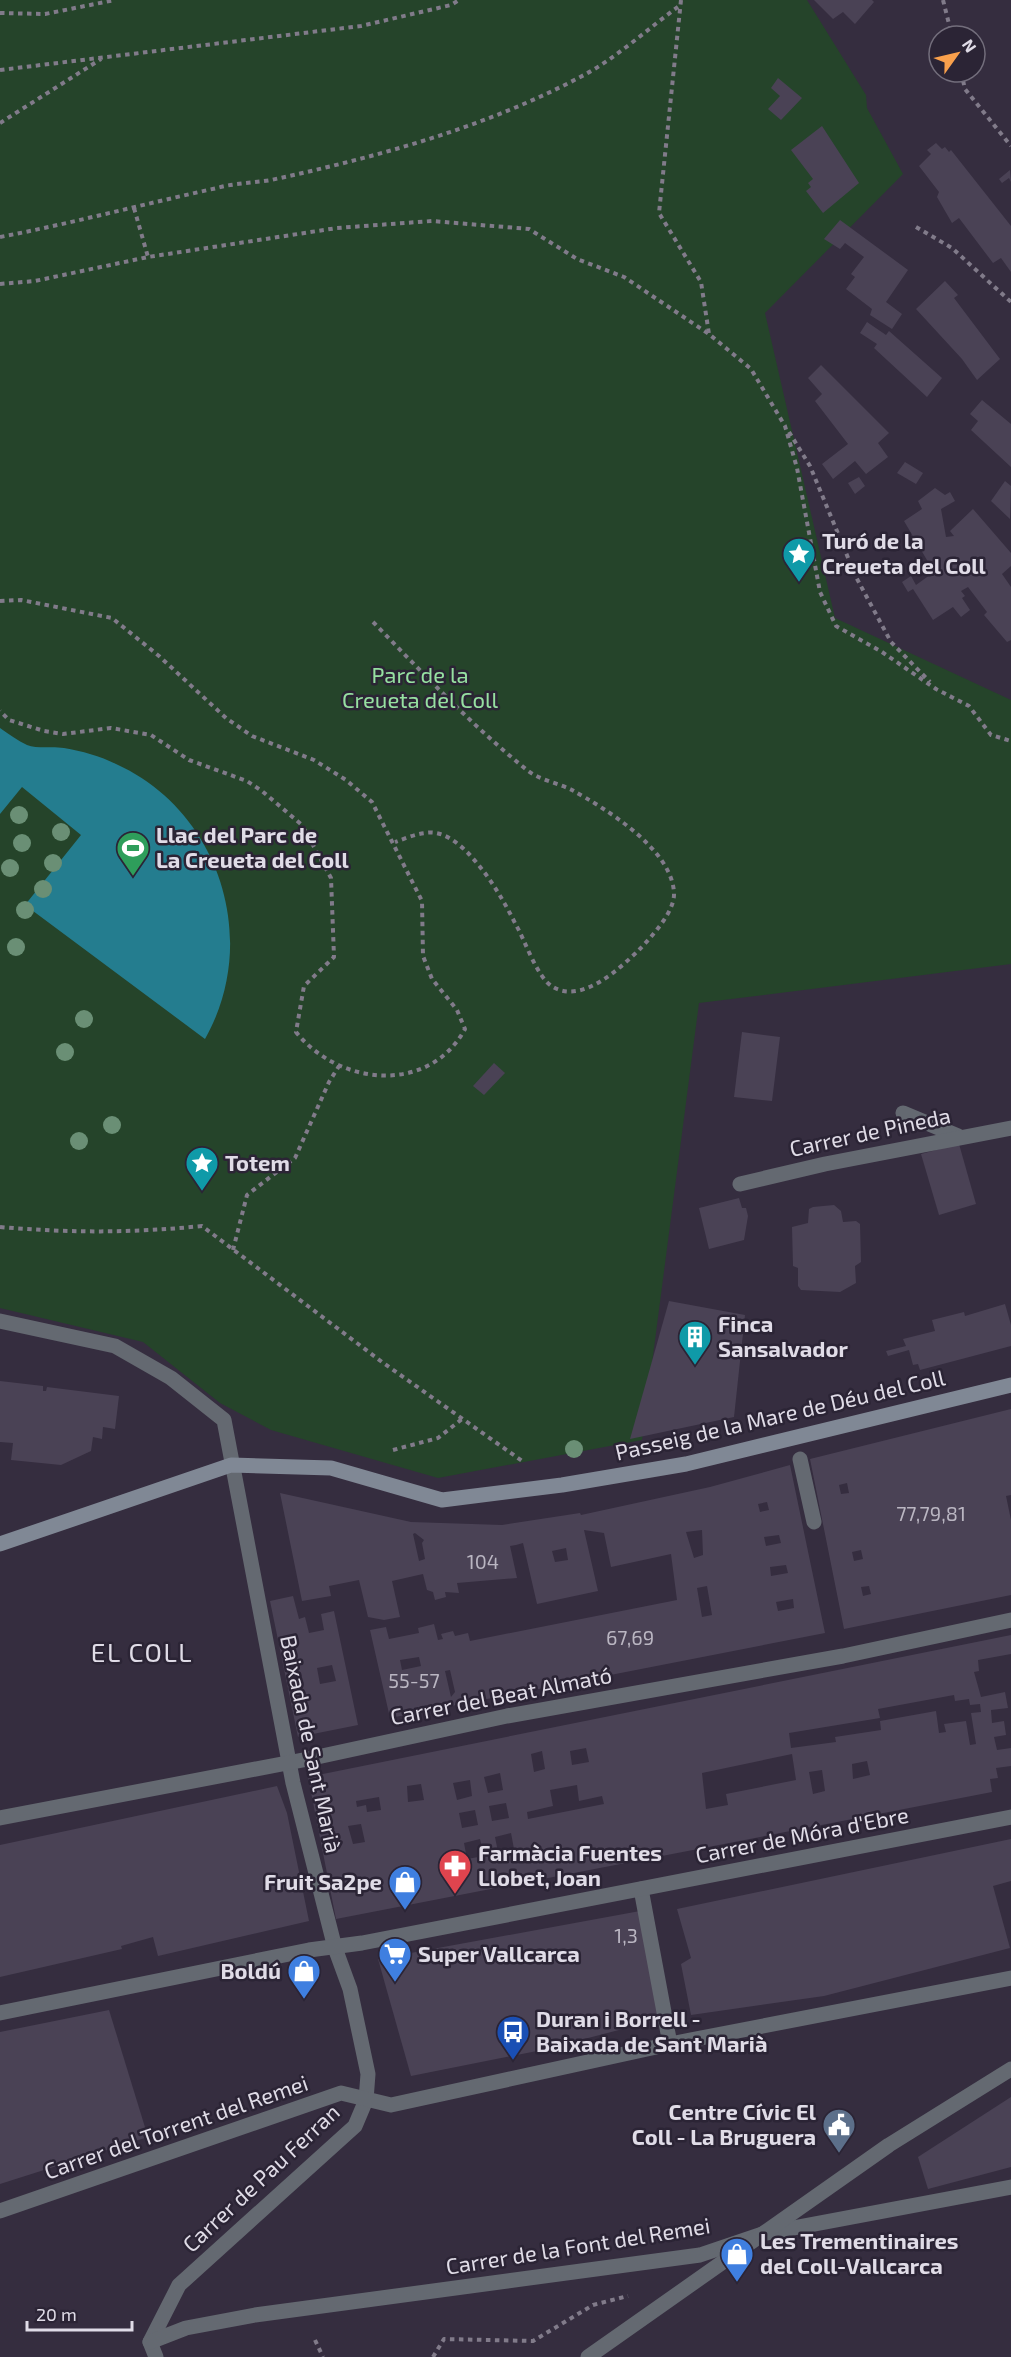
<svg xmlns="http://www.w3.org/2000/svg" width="1011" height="2357" viewBox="0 0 1011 2357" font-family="'Exo 2',sans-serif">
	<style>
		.green { fill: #25442a }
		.water { fill: #247d8f }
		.building { fill: #4a4255; fill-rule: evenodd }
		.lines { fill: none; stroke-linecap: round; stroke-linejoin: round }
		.path { stroke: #817b8a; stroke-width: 4; stroke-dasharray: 4.5 4.5; stroke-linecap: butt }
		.lane { stroke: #646971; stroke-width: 15 }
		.street { stroke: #646971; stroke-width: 15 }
		.secondary { stroke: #808895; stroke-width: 15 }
		.tree { fill: #6a8f75 }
		.labels { text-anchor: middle; stroke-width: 5; stroke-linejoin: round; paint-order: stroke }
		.number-label { font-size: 20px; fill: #bab6c2 }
		.poi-label { font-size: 22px; font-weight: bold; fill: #e0dce7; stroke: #2b2435; text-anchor: start }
		.park-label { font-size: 22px; fill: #96e0a1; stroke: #2b2435 }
		.street-label { font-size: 22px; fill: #e0dce7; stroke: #2b2435 }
		.quarter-label { font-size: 26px; letter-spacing: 1.5px; fill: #e0dce7; stroke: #2b2435 }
	</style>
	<rect width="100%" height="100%" fill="#352d3f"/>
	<path class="green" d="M0,0H807L866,95L867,108L903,174L765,313L835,618L1011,700V964L699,1003L642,1440L438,1478L271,1430L220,1403L143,1342L0,1308Z"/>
	<path class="water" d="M0,728C9,734 18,741 27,745C37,749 53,746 64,748C82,751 100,756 116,764C220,811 261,940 205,1039L25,905L81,835L22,787L0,814Z"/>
	<g class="building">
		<path d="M814,0H872L874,2L855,24L843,12L833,19Z"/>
		<path d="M778,78L802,98L781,120L768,109L780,96L771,88Z"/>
		<path d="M822,126L859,183L823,213L806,191L811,187L808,183L813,179L791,150Z"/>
		<path d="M936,143L942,149L945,147L949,152L951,150L1011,226V272L1001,258L993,263L959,218L952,223L937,197L939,192L919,166L931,154L927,150Z"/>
		<path d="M1010,170L1011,182L1009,178L1002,183L999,179Z"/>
		<path d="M840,220L908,270L886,302L902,314L892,329L870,315L872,309L846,289L855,277L851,274L864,257L845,243L840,249L824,239Z"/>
		<path d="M945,281L958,295L954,298L1000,359L977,380L962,359L916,309Z"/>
		<path d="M867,322L886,335L889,331L942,378L927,397L874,348L877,344L860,333Z"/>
		<path d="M821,365L889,433L878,443L888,457L866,474L855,461L833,479L822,464L848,444L815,401L822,394L808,378Z"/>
		<path d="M982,400L1011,424V467L971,430L978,421L970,414Z"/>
		<path d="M905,462L923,473L916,484L897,473Z"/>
		<path d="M859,477L865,486L855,494L848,483Z"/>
		<path d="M1005,481L1011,486L1010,519L991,501Z"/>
		<path d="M935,488L945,495L950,492L955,501L941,509L946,537L954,536L950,531L973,509L1011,553V566L1002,574L1011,587V640L1007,642L984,615L987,612L968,587L961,591L965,596L962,598L970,610L961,617L953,607L933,620L913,589L908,592L902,582L911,576L916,585L934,572L904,521L922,509L918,501Z"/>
		<path d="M742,1032L780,1037L772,1101L734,1097Z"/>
		<path d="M494,1063L505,1073L484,1095L473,1086Z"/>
		<path d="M959,1144L976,1204L939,1215L921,1154Z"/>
		<path d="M739,1198L742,1208H746L748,1216L744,1240L709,1249L699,1208Z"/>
		<path d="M834,1205L841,1211L843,1222L856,1221L860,1224L861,1262L855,1266L856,1283L840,1292L801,1290L798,1286V1268L793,1266L792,1227L808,1223L809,1209L813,1207Z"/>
		<path d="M669,1301L745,1315L734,1417L630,1439Z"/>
		<path d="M1005,1304L1011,1325V1346L920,1370L918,1364L913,1365L909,1350L888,1356L886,1351L906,1346L903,1339L935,1331L932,1320L964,1312L965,1316Z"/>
		<path d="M0,1381L43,1386V1391H46L47,1387L119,1396L115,1429L103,1427L102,1439L93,1437L91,1451L61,1465L11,1460L13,1443L0,1442Z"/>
		<path d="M1011,1409V1495L1006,1496L1011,1520V1595L844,1629L810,1459ZM847,1483L849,1493L841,1494L839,1485ZM861,1550L863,1559L854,1561L852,1552ZM869,1586L871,1594L863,1596L861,1587Z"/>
		<path d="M790,1465L825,1633L390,1718L370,1630L386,1627L389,1639L419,1633L418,1628L434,1624L438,1640L443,1639L441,1634L453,1631L455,1636L468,1633L470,1641L677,1600L671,1554L611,1567L604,1533L584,1530L598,1591L537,1604L523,1543L516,1545L510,1546L517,1578L457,1583L459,1593L445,1592L446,1597L435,1600L433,1592L427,1590L423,1574L392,1581L400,1617L384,1620L368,1617L359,1580L329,1586L331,1596L302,1601L280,1493L411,1522L502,1525L580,1513L581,1515L710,1487ZM767,1502L769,1510L760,1512L758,1504ZM702,1530L703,1555L694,1558L686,1532ZM415,1533L424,1540L422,1543L425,1559L419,1561L413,1534ZM779,1535L781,1543L766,1546L764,1537ZM566,1548L568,1560L555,1562L552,1551ZM786,1565L788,1573L771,1576L770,1567ZM707,1586L712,1615L702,1617L697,1588ZM793,1599L794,1608L778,1611L776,1602ZM419,1657L421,1666L402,1670L400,1660ZM450,1670L455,1692L451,1697L445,1671Z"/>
		<path d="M293,1596L299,1619L305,1617L309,1633L324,1630L321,1614L334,1611L358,1725L298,1737L270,1601ZM332,1665L336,1681L320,1684L317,1668Z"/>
		<path d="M1011,1635V1654L978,1660L979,1671L974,1672L981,1697L1005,1692L1008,1708L991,1710L992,1723L1004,1721L1006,1735L994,1737L997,1750L1011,1748V1766L996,1768L998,1778L990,1779L992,1792L336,1919L308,1777ZM954,1695L955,1701L969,1699L970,1705L980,1704L981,1712L971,1713L976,1744L970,1745L966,1721L944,1724L946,1732L939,1733L936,1711L880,1721L881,1730L835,1737L836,1742L791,1748L789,1733L880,1718L878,1709ZM586,1748L589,1762L572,1765L570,1751ZM542,1751L545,1769L534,1772L531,1754ZM792,1754L796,1780L726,1794L728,1805L706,1809L702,1773ZM867,1761L870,1775L853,1779L852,1764ZM822,1770L825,1791L813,1794L809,1772ZM500,1773L503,1790L488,1793L484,1777ZM470,1780L472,1796L457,1800L453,1783ZM421,1784L424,1800L408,1802L407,1786ZM577,1785L579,1801L602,1796L604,1804L528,1819L527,1812L553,1806L550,1790ZM379,1797L381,1810L367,1812L366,1805L357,1807L356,1801ZM506,1803L509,1818L492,1821L489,1806ZM475,1810L478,1825L462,1828L459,1813ZM361,1824L365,1842L353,1844L348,1826ZM511,1833L514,1849L498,1852L495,1837ZM480,1839L484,1856L467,1859L464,1843Z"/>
		<path d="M277,1786L287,1813L309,1921L158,1956L153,1937L121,1946L122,1949L0,1977V1845Z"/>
		<path d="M1011,1839V1881L993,1886L1010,1948L824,1996L691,2015L681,1964L691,1958L677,1909Z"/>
		<path d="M640,1911L665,2018L542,2050L411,2076L378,1959Z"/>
		<path d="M109,2010L148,2137L0,2184V2032Z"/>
		<path d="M1011,2097V2167L928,2189L918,2157Z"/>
	</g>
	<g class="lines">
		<g class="path">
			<path d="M681,0L659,213L701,282L709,334"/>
			<path d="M943,0L952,36"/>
			<path d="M0,13L45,14L115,0"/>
			<path d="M0,70L361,26L451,5L459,0"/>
			<path d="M961,72L965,89L1011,146"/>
			<path d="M0,123L101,59"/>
			<path d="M134,208L148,257"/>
			<path d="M916,227L952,248L1011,302"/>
			<path d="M0,237C73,223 144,204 217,188C234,183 253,183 271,180C377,157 487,127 584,75C616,58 649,28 679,6"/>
			<path d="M0,284L35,281L148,257L337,228L432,221L529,229L577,259L624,277L709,334L751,369L785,426L797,468L820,592L836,626L882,652L936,689L969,706L991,735L1011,741"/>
			<path d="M789,432L810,466L856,577L891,642L930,682"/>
			<path d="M0,601L21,600L112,618L159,656L226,718L252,736L314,760L346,780L372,802L422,901L423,956L432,979L457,1010L465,1029C429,1095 339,1086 296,1032L304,986L334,957L331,878L302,825L262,791L247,781L189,760L151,735L111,728L63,734L44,731L9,720L0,711"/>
			<path d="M373,622C423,673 471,725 527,770C539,780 558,783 572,790C606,809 672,849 674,893C675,912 651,937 639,950C619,969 582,1004 553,987C537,978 525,940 516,925C503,899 488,874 468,853C457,842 442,830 425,833C415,834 404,839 395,842"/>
			<path d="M0,1227C70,1233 132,1233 202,1226L382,1362L525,1463"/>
			<path d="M233,1250L247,1195L295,1158L329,1082L339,1066"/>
			<path d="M393,1450L438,1438L462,1419"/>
			<path d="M315,2340L323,2357"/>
			<path d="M433,2357L444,2339L533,2341L593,2305L628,2296"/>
		</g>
		<path class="lane" d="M903,1113L958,1136"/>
		<g class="street">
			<path d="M740,1184L825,1164L1011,1128"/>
			<path d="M0,1321L115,1346L171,1378L224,1420L293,1783L335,1948L350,1989L368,2074L366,2100L355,2126L179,2285L150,2342L156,2357"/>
			<path d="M800,1459L814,1522"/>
			<path d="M0,1818L308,1759L507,1716L843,1656L1011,1620"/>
			<path d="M641,1889L670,2044"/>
			<path d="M0,2013L309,1950L362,1943L1011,1817"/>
			<path d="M0,2211L341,2093L391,2105L670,2044L1011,1978"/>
			<path d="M150,2342L186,2328L255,2315L700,2255L762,2234L1011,2187"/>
			<path d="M588,2357L889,2145L1011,2069"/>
		</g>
		<path class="secondary" d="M0,1544L231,1465L331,1468L442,1500L562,1485L686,1464L1011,1385"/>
	</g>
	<g class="tree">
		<circle cx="19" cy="815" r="9"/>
		<circle cx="61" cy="832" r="9"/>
		<circle cx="22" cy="843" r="9"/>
		<circle cx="53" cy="863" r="9"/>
		<circle cx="10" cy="868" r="9"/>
		<circle cx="43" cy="889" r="9"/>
		<circle cx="25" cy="910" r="9"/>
		<circle cx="16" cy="947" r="9"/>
		<circle cx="84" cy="1019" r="9"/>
		<circle cx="65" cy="1052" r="9"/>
		<circle cx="112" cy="1125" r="9"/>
		<circle cx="79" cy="1141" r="9"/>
		<circle cx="574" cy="1449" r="9"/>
	</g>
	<defs>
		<g id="sight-pin" transform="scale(1.725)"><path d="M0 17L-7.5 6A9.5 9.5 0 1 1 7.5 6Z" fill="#0f9aa8" stroke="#2b2435"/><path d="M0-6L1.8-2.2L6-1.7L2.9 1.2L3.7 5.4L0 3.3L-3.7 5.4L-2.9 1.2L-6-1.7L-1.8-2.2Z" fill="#fff"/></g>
		<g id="stadium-pin" transform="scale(1.725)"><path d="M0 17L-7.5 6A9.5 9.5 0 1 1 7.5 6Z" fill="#2e9e5b" stroke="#2b2435"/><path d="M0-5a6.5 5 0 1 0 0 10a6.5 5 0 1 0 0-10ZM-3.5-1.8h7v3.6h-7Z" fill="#fff"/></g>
		<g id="building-pin" transform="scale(1.725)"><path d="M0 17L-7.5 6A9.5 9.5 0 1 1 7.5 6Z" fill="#0f9aa8" stroke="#2b2435"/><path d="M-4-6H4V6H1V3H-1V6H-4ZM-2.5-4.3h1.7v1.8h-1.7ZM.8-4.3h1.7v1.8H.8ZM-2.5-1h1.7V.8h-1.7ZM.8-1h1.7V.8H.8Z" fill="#fff"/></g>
		<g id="pharmacy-pin" transform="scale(1.725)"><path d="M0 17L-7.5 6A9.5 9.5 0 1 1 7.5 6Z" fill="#e0444e" stroke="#2b2435"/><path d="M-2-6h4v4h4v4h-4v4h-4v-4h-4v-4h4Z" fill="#fff"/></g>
		<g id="shop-pin" transform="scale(1.725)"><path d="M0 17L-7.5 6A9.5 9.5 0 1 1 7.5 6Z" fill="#3f7fe0" stroke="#2b2435"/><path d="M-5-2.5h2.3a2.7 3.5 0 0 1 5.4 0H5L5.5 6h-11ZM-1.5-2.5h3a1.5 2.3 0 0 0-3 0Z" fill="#fff"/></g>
		<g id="supermarket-pin" transform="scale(1.725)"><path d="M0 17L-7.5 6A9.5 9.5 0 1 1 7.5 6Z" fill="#3f7fe0" stroke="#2b2435"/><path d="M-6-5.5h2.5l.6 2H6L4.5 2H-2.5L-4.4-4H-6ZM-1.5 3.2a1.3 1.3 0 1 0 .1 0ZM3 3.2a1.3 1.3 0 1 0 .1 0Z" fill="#fff"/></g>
		<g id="bus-pin" transform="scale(1.725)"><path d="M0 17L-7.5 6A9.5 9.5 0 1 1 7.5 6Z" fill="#1a4fb4" stroke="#2b2435"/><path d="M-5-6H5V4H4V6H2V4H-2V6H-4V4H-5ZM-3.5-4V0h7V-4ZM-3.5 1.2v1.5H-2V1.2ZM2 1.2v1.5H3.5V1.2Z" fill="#fff"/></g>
		<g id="civic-pin" transform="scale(1.725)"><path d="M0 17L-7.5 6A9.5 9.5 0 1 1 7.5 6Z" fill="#5c6f8a" stroke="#2b2435"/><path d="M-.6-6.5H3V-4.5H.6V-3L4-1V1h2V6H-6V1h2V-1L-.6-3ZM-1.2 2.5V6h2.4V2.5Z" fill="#fff"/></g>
	</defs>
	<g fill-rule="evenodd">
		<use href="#sight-pin" x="799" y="554"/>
		<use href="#stadium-pin" x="133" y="848"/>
		<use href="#sight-pin" x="202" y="1163"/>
		<use href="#building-pin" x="695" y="1337"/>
		<use href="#pharmacy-pin" x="455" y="1866"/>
		<use href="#shop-pin" x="405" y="1882"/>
		<use href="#supermarket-pin" x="395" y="1954"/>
		<use href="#shop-pin" x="304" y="1971"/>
		<use href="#bus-pin" x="513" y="2032"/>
		<use href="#civic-pin" x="839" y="2125"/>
		<use href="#shop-pin" x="737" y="2254"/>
	</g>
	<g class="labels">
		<g class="number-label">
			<text x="931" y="1521">77,79,81</text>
			<text x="483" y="1569">104</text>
			<text x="630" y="1645">67,69</text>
			<text x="414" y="1688">55-57</text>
			<text x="626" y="1943">1,3</text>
		</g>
		<g class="poi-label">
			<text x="822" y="549">Turó de la<tspan x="822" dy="25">Creueta del Coll</tspan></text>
			<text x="156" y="843">Llac del Parc de<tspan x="156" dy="25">La Creueta del Coll</tspan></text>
			<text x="225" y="1171">Totem</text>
			<text x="718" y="1332">Finca<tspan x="718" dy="25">Sansalvador</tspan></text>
			<text x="478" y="1861">Farmàcia Fuentes<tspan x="478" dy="25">Llobet, Joan</tspan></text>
			<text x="382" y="1890" text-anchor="end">Fruit Sa2pe</text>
			<text x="418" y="1962">Super Vallcarca</text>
			<text x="281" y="1979" text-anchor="end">Boldú</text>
			<text x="536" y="2027">Duran i Borrell -<tspan x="536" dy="25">Baixada de Sant Marià</tspan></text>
			<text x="816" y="2120" text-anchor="end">Centre Cívic El<tspan x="816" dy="25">Coll - La Bruguera</tspan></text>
			<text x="760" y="2249">Les Trementinaires<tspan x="760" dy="25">del Coll-Vallcarca</tspan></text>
		</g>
		<g class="park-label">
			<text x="420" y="683">Parc de la<tspan x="420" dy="25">Creueta del Coll</tspan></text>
		</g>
		<g class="street-label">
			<text transform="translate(870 1132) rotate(-12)" y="8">Carrer de Pineda</text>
			<text transform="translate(780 1415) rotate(-13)" y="8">Passeig de la Mare de Déu del Coll</text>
			<text transform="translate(501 1696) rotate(-11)" y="8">Carrer del Beat Almató</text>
			<text transform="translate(311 1744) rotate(78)" y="8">Baixada de Sant Marià</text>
			<text transform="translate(802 1835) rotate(-11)" y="8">Carrer de Móra d'Ebre</text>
			<text transform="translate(176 2127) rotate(-19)" y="8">Carrer del Torrent del Remei</text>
			<text transform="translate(261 2178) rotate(-43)" y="8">Carrer de Pau Ferran</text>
			<text transform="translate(578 2246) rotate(-9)" y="8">Carrer de la Font del Remei</text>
		</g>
		<g class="quarter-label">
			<text x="142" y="1662">EL COLL</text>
		</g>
	</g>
	<g transform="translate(957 54) rotate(56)"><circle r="28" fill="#2b2435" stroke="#736e7c" stroke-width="1.5"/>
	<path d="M0-4.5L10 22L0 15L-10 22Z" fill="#f9a04c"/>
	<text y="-9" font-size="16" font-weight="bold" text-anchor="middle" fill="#e0dce7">N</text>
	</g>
	<path d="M27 2321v9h105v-9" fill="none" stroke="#e0dce7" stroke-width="3"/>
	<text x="36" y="2321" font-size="18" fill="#e0dce7" stroke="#2b2435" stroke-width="4.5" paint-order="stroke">20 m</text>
</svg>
